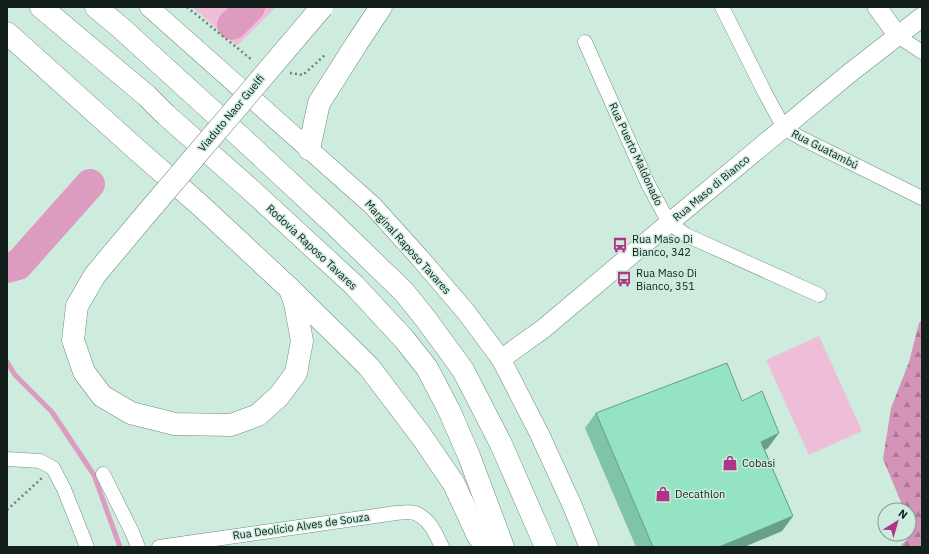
<svg xmlns="http://www.w3.org/2000/svg" width="929" height="554" viewBox="0 0 929 554" font-family="'IBM Plex Sans',sans-serif">
	<style>
		.forest { fill: url(#forest-firs) }
		.green { fill: #eebed9 }
		.lines { fill: none; stroke-linecap: round; stroke-linejoin: round }
		.stream { stroke: #dc9cc0; stroke-width: 5 }
		.river { stroke: #dc9cc0; stroke-width: 30 }
		.minor-casing { stroke: #718d81; stroke-width: 15 }
		.secondary-casing { stroke: #718d81; stroke-width: 20 }
		.trunk-casing { stroke: #718d81; stroke-width: 23 }
		.motorway-casing { stroke: #718d81; stroke-width: 23 }
		.path { stroke: #6e847a; stroke-width: 2.5; stroke-dasharray: 2 3; stroke-linecap: butt }
		.minor { stroke: #fff; stroke-width: 14 }
		.secondary { stroke: #fff; stroke-width: 19 }
		.trunk { stroke: #fff; stroke-width: 22 }
		.motorway { stroke: #fff; stroke-width: 22 }
		.trunk-bridge-casing { stroke: #718d81; stroke-width: 23; stroke-linecap: butt }
		.trunk-bridge { stroke: #fff; stroke-width: 22 }
		.wall { fill: #7fc3a8 }
		.shaded-wall { fill: #689f88 }
		.building { fill: #94e3c3; stroke: #689f88 }
		.labels { text-anchor: middle; stroke-width: 3; stroke-linejoin: round; paint-order: stroke }
		.street-label { font-size: 11px; fill: #131f1a; stroke: #cdecde }
		.poi-label { font-size: 11px; fill: #131f1a; stroke: #cdecde; text-anchor: start }
	</style>
	<defs>
		<pattern id="forest-firs" width="22" height="20" patternUnits="userSpaceOnUse"><rect width="22" height="20" fill="#d494b8"/><path d="M5 1l3.5 6h-7zM16 11l3.5 6h-7z" fill="#ab7895"/></pattern>
	</defs>
	<rect width="100%" height="100%" fill="#cdecde"/>
	<path class="forest" d="M922,320V547H900L907,539L906,534H909V510H902L901,502L883,459L891,408L909,362L919,323Z"/>
	<g class="green">
		<path d="M192,7H276L237,46Z"/>
		<path d="M819,336L862,431L809,455L766,360Z"/>
	</g>
	<g class="lines">
		<path class="stream" d="M7,362L15,375L52,412L94,475L120,547"/>
		<g class="river">
			<path d="M232,25L250,7"/>
			<path d="M7,268L18,265L90,184"/>
		</g>
		<g class="minor-casing">
			<g id="minor">
				<path d="M722,7L765,93L784,128L801,138L922,198"/>
				<path d="M898,36L922,52"/>
				<path d="M585,42L647,182L669,223L686,235L819,295"/>
				<path d="M7,459L40,461L53,468L64,489L87,547"/>
				<path d="M103,474L132,532L138,547"/>
				<path d="M159,547L396,513C401,513 409,511 415,513C430,519 435,533 442,547"/>
			</g>
		</g>
		<g class="secondary-casing">
			<g id="secondary">
				<path d="M149,7L373,206L419,257L466,312L501,359L539,433L572,505L589,547"/>
				<path d="M877,7L898,36"/>
				<path d="M501,359L543,329L669,223L851,72L922,17"/>
			</g>
		</g>
		<g class="trunk-casing">
			<g id="trunk">
				<path d="M309,149L319,103L357,43L381,7"/>
				<path d="M141,220L95,275L77,306L73,340L84,372L102,396L131,413L175,424L231,425L258,415L279,396L296,373L302,341L295,303L290,289"/>
			</g>
		</g>
		<g class="motorway-casing">
			<g id="motorway">
				<path d="M41,7L147,96L166,115L251,190L354,285L404,339L427,368L449,410L469,456L503,547"/>
				<path d="M96,7L121,28L245,141L334,224L404,292L425,318L463,370L501,444L546,547"/>
				<path d="M7,33L136,149L201,206L290,289L369,367L422,437L454,484L478,536L487,547"/>
			</g>
		</g>
		<g class="path">
			<path d="M187,7L252,60"/>
			<path d="M290,73L303,75L325,55"/>
			<path d="M7,510L42,478"/>
		</g>
		<use href="#minor" class="minor"/>
		<use href="#secondary" class="secondary"/>
		<use href="#trunk" class="trunk"/>
		<use href="#motorway" class="motorway"/>
		<g class="trunk-bridge-casing">
			<path id="trunk-bridge" d="M141,220L322,7"/>
		</g>
		<use href="#trunk-bridge" class="trunk-bridge"/>
	</g>
	<path class="wall" d="M742,401L768,448L765,450L793,516L782,531L744,547H636L585,428L596,413Z"/>
	<g class="shaded-wall">
		<path d="M779,433L768,448L751,457L761,442Z"/>
		<path d="M793,516L782,531L744,547H719Z"/>
	</g>
	<path class="building" d="M727,363L742,401L762,391L779,433L761,442L793,516L719,547H653L596,413Z"/>
	<defs>
		<g id="bus-bare" transform="scale(1.2)"><path d="M-5-6H5V4H4V6H2V4H-2V6H-4V4H-5ZM-3.5-4V0h7V-4ZM-3.5 1.2v1.5H-2V1.2ZM2 1.2v1.5H3.5V1.2Z" fill="#b13587" stroke="#cdecde" stroke-width="2.5" paint-order="stroke"/></g>
		<g id="shop-bare" transform="scale(1.2)"><path d="M-5-2.5h2.3a2.7 3.5 0 0 1 5.4 0H5L5.5 6h-11ZM-1.5-2.5h3a1.5 2.3 0 0 0-3 0Z" fill="#b13587" stroke="#cdecde" stroke-width="2.5" paint-order="stroke"/></g>
	</defs>
	<g fill-rule="evenodd">
		<use href="#bus-bare" x="620" y="245"/>
		<use href="#bus-bare" x="624" y="279"/>
		<use href="#shop-bare" x="730" y="463"/>
		<use href="#shop-bare" x="663" y="494"/>
	</g>
	<g class="labels">
		<g class="street-label">
			<text transform="translate(231 113) rotate(-50)" y="4">Viaduto Naor Guelfi</text>
			<text transform="translate(825 149) rotate(27)" y="4">Rua Guatambú</text>
			<text transform="translate(636 154) rotate(65)" y="4">Rua Puerto Maldonado</text>
			<text transform="translate(711 188) rotate(-40)" y="4">Rua Maso di Bianco</text>
			<text transform="translate(312 247) rotate(43)" y="4">Rodovia Raposo Tavares</text>
			<text transform="translate(408 247) rotate(48)" y="4">Marginal Raposo Tavares</text>
			<text transform="translate(301 526) rotate(-8)" y="4">Rua Deolício Alves de Souza</text>
		</g>
		<g class="poi-label">
			<text x="632" y="243">Rua Maso Di<tspan x="632" dy="13">Bianco, 342</tspan></text>
			<text x="636" y="277">Rua Maso Di<tspan x="636" dy="13">Bianco, 351</tspan></text>
			<text x="742" y="467">Cobasi</text>
			<text x="675" y="498">Decathlon</text>
		</g>
	</g>
	<rect width="929" height="554" fill="none" stroke="#131f1a" stroke-width="16"/>
	<g transform="translate(897 522) rotate(37)"><circle r="19" fill="#cdecde" stroke="#839a90"/>
	<path d="M0-3L7 15L0 10L-7 15Z" fill="#b13587"/>
	<text y="-6" font-size="11" font-weight="bold" text-anchor="middle" fill="#131f1a">N</text>
	</g>
</svg>
